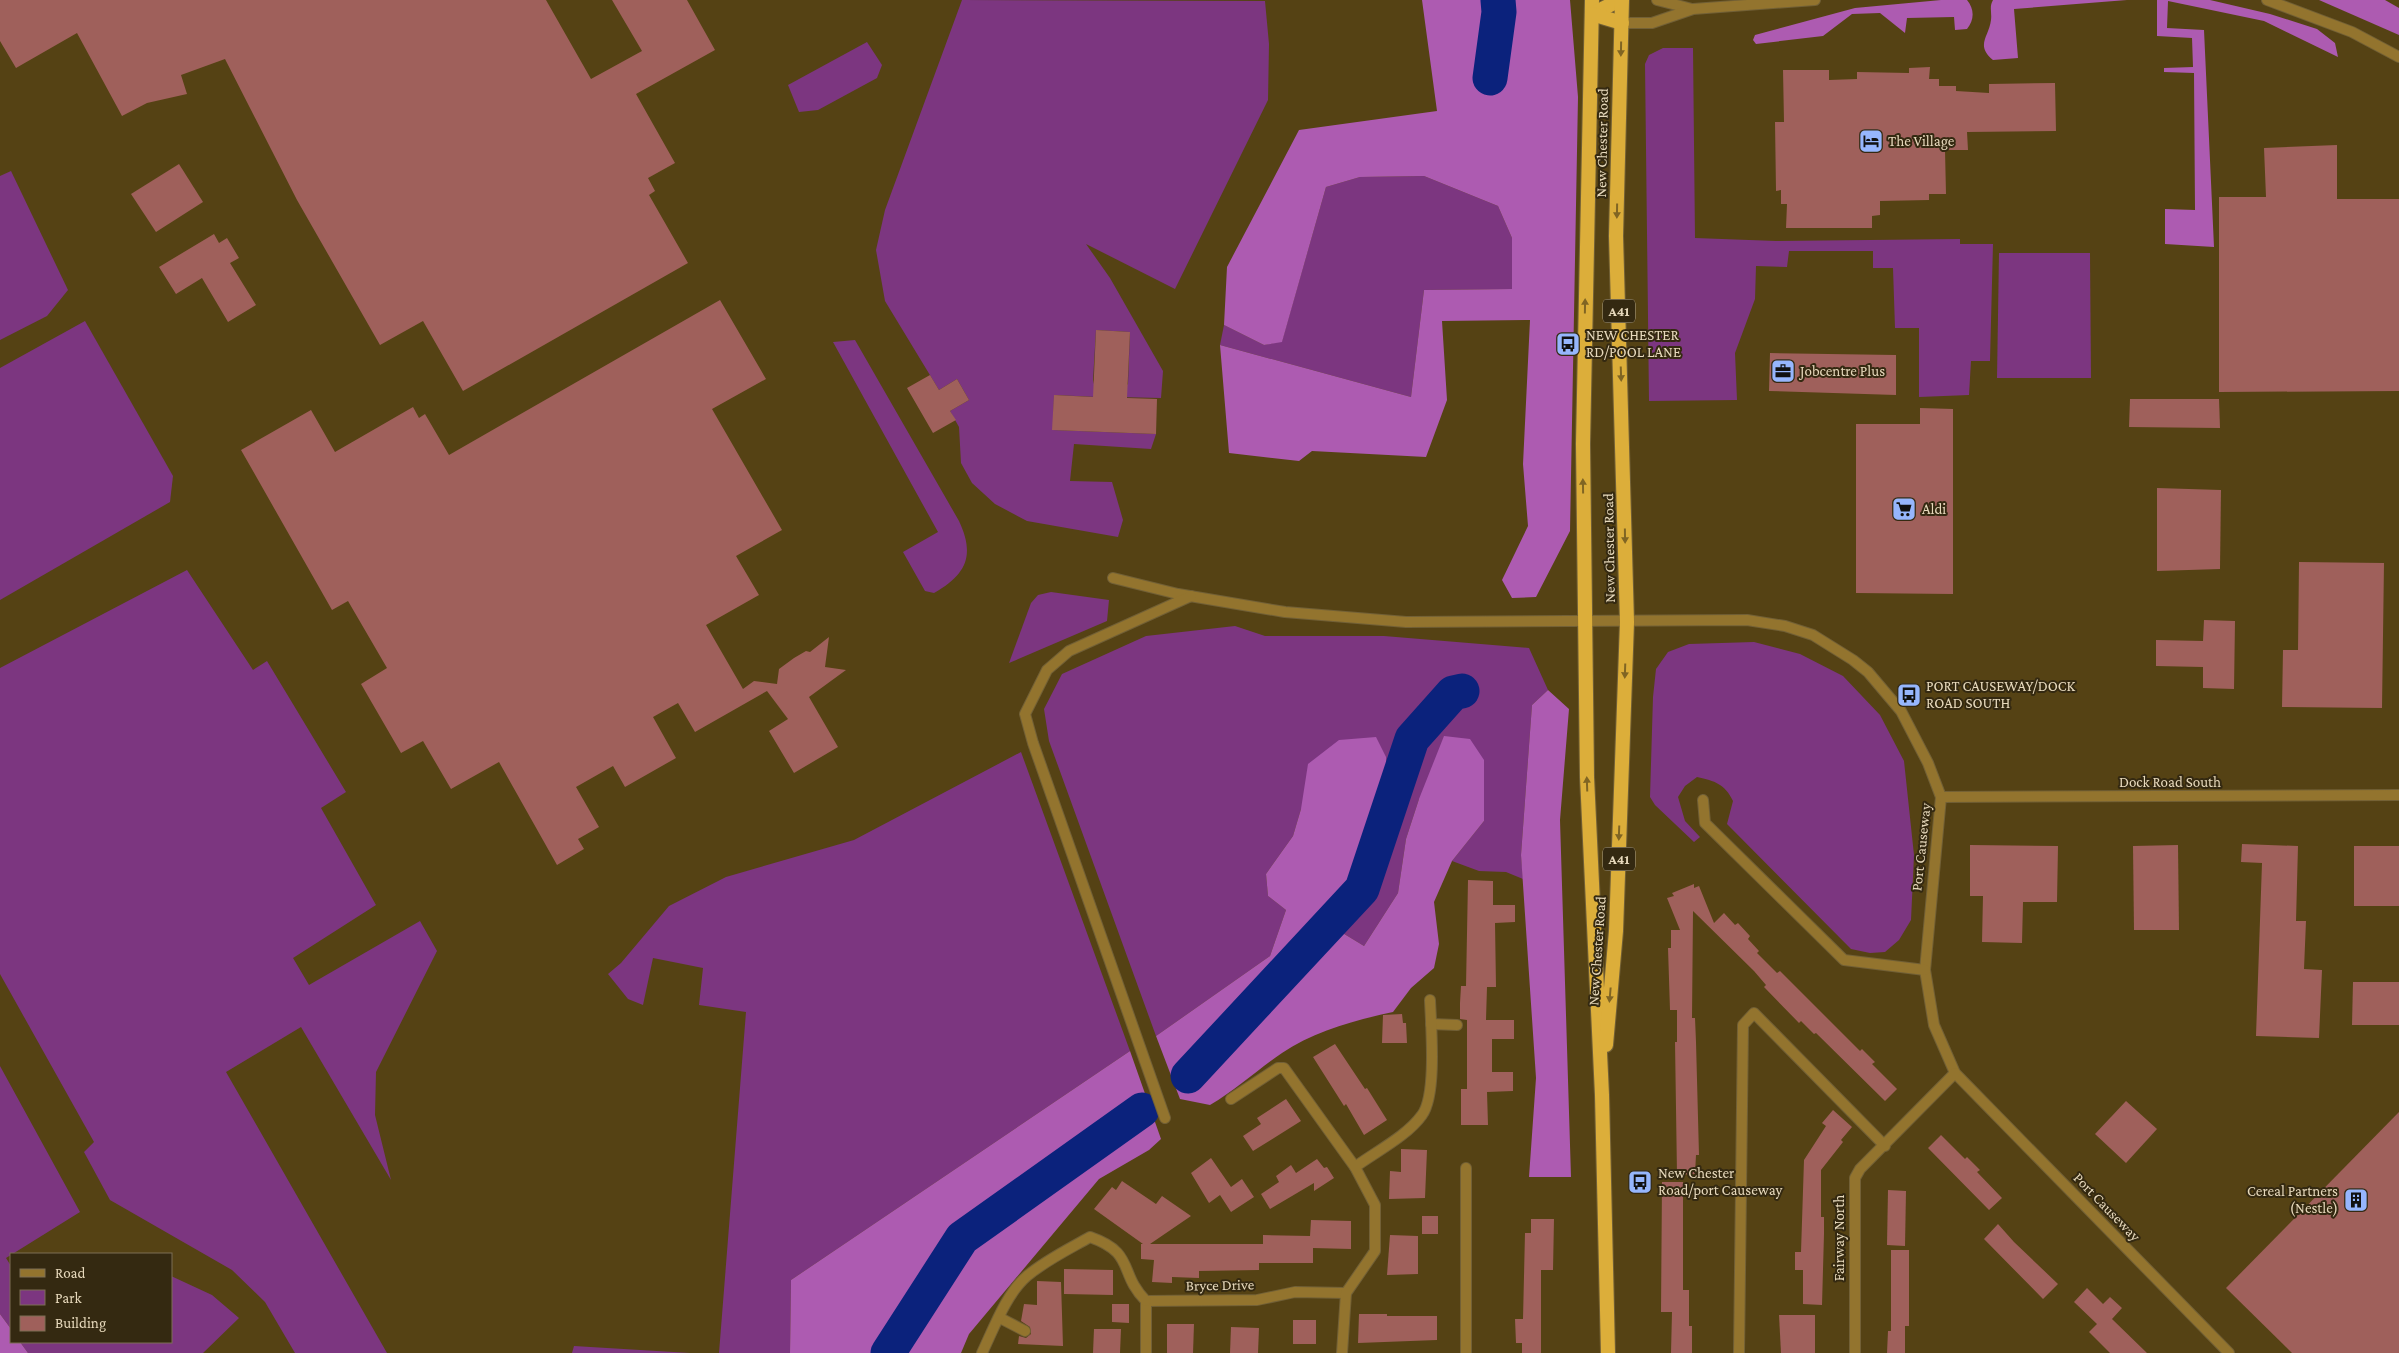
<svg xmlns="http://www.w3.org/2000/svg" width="2399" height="1353" viewBox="0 0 2399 1353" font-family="'Crimson Pro',serif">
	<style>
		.green { fill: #7c3680 }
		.forest { fill: #ad5bb1 }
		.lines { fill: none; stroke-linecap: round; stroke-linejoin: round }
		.river { stroke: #0b227c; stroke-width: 35 }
		.building { fill: #9f605b }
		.minor-casing { stroke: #726036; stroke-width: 12 }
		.tertiary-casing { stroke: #726036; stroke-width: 12 }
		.trunk-casing { stroke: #726036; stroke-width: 16 }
		.minor { stroke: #93742e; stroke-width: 10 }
		.tertiary { stroke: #93742e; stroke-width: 10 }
		.trunk { stroke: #dcae3a; stroke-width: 14 }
		.oneway { fill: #806523 }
		.labels { text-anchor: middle; stroke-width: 4; stroke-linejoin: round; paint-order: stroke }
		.shield { fill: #342911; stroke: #b1a489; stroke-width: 1 }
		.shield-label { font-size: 14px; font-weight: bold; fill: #e7d9bc }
		.poi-label { font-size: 15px; fill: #e7d9bc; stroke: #342911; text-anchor: start }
		.street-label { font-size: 15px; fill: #e7d9bc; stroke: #342911 }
	</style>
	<rect width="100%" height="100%" fill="#554214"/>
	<g class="green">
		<path d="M962,0L1265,1L1269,44L1268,100L1175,289L1086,244L1110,278L1163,371L1161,398L1116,397L1128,384L1130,332L1096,330L1093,380L1097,397L1054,395L1053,430L1156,434L1151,449L1074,444L1070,481L1112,482L1123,520L1118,537L1027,521L995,504L972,483L961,463L959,427L950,411L969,400L957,379L939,390L885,301L876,250L885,210Z"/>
		<path d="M867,42L882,65L877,78L818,110L799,112L788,85Z"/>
		<path d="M1663,48H1693L1695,238L1776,241L1960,239V244H1993L1990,361H1971L1969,395L1919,397V328H1895L1893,268H1873V251H1789L1787,267L1756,266L1755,299L1735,353L1737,400L1649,401L1645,64L1649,55Z"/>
		<path d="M11,171L68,290L47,316L0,340V176Z"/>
		<path d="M1424,176L1498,206L1512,238V289L1424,290L1411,397L1220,345L1224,325L1264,345L1282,341L1326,187L1360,177Z"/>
		<path d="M1999,253H2090L2091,378H1997Z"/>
		<path d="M85,321L173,476L170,502L0,600V368Z"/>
		<path d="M855,340L959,521C975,555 967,574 934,593L925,591L903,552L938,532L833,342Z"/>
		<path d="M187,570L253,670L267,661L346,792L321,808L376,905L293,958L309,985L420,921L437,951L376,1072L375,1115L391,1180L301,1027L226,1072L387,1353H295L265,1302L232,1270L110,1200L84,1152L94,1142L0,974V668Z"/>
		<path d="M1051,592L1109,600L1107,621L1009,663L1031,603L1038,595Z"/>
		<path d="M1235,626L1265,636H1384L1529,648L1548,690L1532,705L1521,855L1523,879L1506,872L1479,871L1452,861L1484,821L1419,799L1406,839L1398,893L1364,946L1341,932L1371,865L1387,812L1386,757L1301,809L1293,836L1266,874L1268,896L1286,910L1270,956L1156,1036L1049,741L1044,709L1062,674L1146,636Z"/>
		<path d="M1754,642L1800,654L1843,676L1880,715L1904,761L1914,855L1911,920L1899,940L1885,952L1870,953L1851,949L1727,824L1733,801C1725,784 1715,781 1697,777L1685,786L1678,797L1685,821L1700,837L1694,842L1655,805L1650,797L1653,697L1656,669L1668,652L1689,644Z"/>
		<path d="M1021,752L1130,1051L791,1280L790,1353H719L746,1012L699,1005L703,968L653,958L643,1005L628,999L608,974L621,963L669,906L726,877L854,840Z"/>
		<path d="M0,1066L80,1212L6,1258L11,1266V1329L0,1314Z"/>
		<path d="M171,1276L212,1295L239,1318L203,1353H28L20,1342H171Z"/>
		<path d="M574,1346L690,1353H572Z"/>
	</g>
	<g class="forest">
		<path d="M1422,0H1488L1482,75L1510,46L1506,0H1570L1578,97L1570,531L1536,597L1512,598L1502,580L1528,526L1523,464L1530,320L1442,321L1447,400L1426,457L1312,451L1299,461L1229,453L1220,345L1411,397L1424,290L1512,289V238L1498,206L1424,176L1360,177L1326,187L1282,342L1264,345L1224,325L1227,267L1299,130L1437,111Z"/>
		<path d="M1941,0H1967C1975,10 1974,20 1967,29L1955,30L1954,17L1907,18L1905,33L1880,13L1852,14L1823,36L1756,44L1753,40L1755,35L1855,8Z"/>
		<path d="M1993,0H2127L2014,9L2018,58L1993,60C1975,45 1989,37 1991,20C1992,12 1989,7 1993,0Z"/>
		<path d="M2157,0H2210L2270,14L2317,29L2335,43L2338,57L2264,21L2168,1L2167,28L2204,30L2214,247L2165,244V209L2195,210L2194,73L2164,72V68L2193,67L2192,38L2157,36Z"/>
		<path d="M2319,0H2385L2399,8V35Z"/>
		<path d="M1548,690L1569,709L1560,820L1571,1177H1529L1536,1078L1521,855L1532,705Z"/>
		<path d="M1444,736L1470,739L1484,760V821L1452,861L1434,902L1439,944L1434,968L1411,988L1393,1012C1356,1020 1314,1031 1282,1053C1257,1070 1236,1090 1210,1105L1180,1099L1156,1036L1270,956L1286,910L1268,896L1266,874L1293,836L1301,809L1308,764L1339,740L1376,737L1386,757L1387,812L1371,865L1341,932L1364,946L1398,893L1406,839L1419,799Z"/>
		<path d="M1130,1051L1161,1139L1149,1150L1099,1179L969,1334L961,1353H790L791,1280Z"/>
		<path d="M0,1314L11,1329V1342H20L28,1353H0Z"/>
	</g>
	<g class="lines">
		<g class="river">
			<path d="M1490,78L1499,12L1498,0"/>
			<path d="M1188,1076L1362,889L1412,739L1453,693L1462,691"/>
			<path d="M888,1353L962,1238L1142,1110"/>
		</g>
	</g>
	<g class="building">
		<path d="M0,0H546L591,79L642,51L612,0H687L715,50L636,94L675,163L648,178L655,191L649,195L688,263L463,391L423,321L380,345L297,200L225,59L181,75L187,94L147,103L122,116L77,33L16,68L0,41Z"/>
		<path d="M1930,67L1929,79H1939V86H1956V91L1989,93V84L2055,83L2056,131L1967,132L1968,150H1945L1946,194H1929V200L1880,201V215L1872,216V228H1786L1787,204H1781V190L1776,191L1775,122H1784L1783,70H1829V80L1857,79V72L1909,73V68Z"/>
		<path d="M2337,145V199H2399V391L2219,392V197H2266L2264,148Z"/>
		<path d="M179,164L203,202L156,232L131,194Z"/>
		<path d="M214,234L219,243L227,238L239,258L230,263L256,305L228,322L202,278L176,294L159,267Z"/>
		<path d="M720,300L766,379L712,409L782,530L736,556L759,595L706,625L743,689L754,681L777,684L779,669L794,658L806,651L810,652L829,637L825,667L846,670L809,697L838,747L794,773L769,731L788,719L767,691L695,732L678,703L653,717L676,758L625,787L613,766L576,787L599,827L578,839L584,849L557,865L499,762L451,789L423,741L401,753L361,684L387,668L348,601L332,610L241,450L311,410L335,452L413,407L419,418L425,414L449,455Z"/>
		<path d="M1096,330L1130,332L1127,398L1157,399L1156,434L1052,430L1054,395L1093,397Z"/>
		<path d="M1770,353L1896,355V395L1769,391Z"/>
		<path d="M930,375L939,390L957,379L969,400L950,411L956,420L933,433L907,388Z"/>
		<path d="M2130,399H2219L2220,428L2129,427Z"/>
		<path d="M1920,408L1953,409V594L1856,593V424H1920Z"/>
		<path d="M2157,488L2221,490L2220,569L2157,571Z"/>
		<path d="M2299,562L2384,563L2382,708L2282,707L2283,650H2298Z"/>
		<path d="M2204,620L2235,621L2234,689L2203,688V667L2156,666V640L2203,641Z"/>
		<path d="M2242,844L2298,846L2296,921H2306L2304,969L2322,970L2319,1038L2256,1036L2262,863L2241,862Z"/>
		<path d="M1970,845L2058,846L2057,902H2023L2022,943L1982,942L1983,896H1970Z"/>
		<path d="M2178,845L2179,930H2134L2133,846Z"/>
		<rect x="2354" y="846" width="45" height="60"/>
		<path d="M1468,880L1493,881V905H1515V922L1495,923L1496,987H1487L1486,1020H1514V1039H1492V1072H1513V1091L1487,1092L1488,1125H1461V1089H1467V1020L1460,1019V1003L1461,986H1466Z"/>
		<path d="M1694,884V888L1699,886L1714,923L1724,913L1735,925L1738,923L1750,936L1748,939L1759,951L1757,953L1777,973L1780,971L1860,1051L1862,1049L1875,1062L1872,1064L1897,1089L1885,1101L1816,1033L1814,1034L1801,1021L1799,1023L1764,987L1766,985L1754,971L1693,911L1692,1018H1695L1696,1042L1699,1155H1696L1695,1174L1677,1175L1675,1042H1677V1010H1670L1668,948H1671V930H1680L1667,898L1674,896L1672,893Z"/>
		<path d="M2353,982H2399V1025H2352Z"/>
		<path d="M1402,1014L1403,1023H1406L1407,1043H1382L1383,1015Z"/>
		<path d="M1335,1044L1365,1089L1367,1088L1387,1120L1364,1135L1346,1104L1344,1106L1313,1057Z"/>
		<path d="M1286,1099L1301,1121L1253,1151L1243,1136L1261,1124L1257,1118Z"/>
		<path d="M2126,1101L2157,1129L2126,1163L2095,1134Z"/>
		<path d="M1833,1110L1852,1127L1841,1140L1843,1142L1821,1170V1217H1824V1234L1822,1305L1803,1304V1270H1795V1252H1801L1804,1160L1826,1126L1822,1123Z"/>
		<path d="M2399,1112V1353H2292L2226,1288Z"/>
		<path d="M1941,1135L1965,1159L1967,1157L1980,1170L1977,1172L2002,1198L1989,1210L1928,1148Z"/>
		<path d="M1401,1149L1427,1150L1425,1198L1389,1199L1390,1171L1401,1172Z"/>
		<path d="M1211,1158L1231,1187L1242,1179L1254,1197L1231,1212L1220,1195L1209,1203L1191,1173Z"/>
		<path d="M1317,1159L1324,1168L1327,1167L1334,1178L1314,1191V1183L1270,1209L1261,1194L1279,1182L1276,1176L1291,1165L1296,1173Z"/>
		<path d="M1122,1181L1156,1204L1162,1196L1191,1216L1150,1244H1263V1235L1310,1236L1311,1220L1351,1221V1249L1313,1248V1263H1259V1270L1199,1271V1278L1172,1277V1283L1152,1282L1154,1260L1141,1259V1244H1143L1094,1209L1112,1187L1116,1190Z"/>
		<path d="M1662,1182H1683V1290H1689V1326H1692V1353H1671L1672,1312H1661Z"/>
		<path d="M1888,1190L1906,1191L1905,1246L1887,1245Z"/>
		<rect x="1422" y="1216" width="16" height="18"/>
		<path d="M1531,1219H1554L1553,1270H1541V1353H1522V1343H1516L1515,1319H1523L1525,1233H1531Z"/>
		<path d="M1998,1224L2014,1242L2058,1284L2043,1299L1984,1239Z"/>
		<path d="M1390,1235L1418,1236V1274L1387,1275Z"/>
		<path d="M1891,1250H1909V1326H1905V1353H1887L1888,1331H1891Z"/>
		<path d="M1064,1269L1113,1270V1295L1064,1294Z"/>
		<path d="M1037,1281L1061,1282L1063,1346L1018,1344L1019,1336L1026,1338L1031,1334L1030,1327L1021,1321L1024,1304L1037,1305Z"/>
		<path d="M2087,1288L2103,1304L2110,1297L2122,1308L2112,1319L2147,1353H2110L2089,1332L2097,1324L2074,1302Z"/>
		<path d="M1112,1304H1129V1323L1112,1322Z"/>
		<path d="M1359,1314H1387V1316H1437V1340L1358,1343Z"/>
		<path d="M1779,1315H1815V1353H1781Z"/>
		<rect x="1293" y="1320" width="23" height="24"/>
		<path d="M1167,1324H1194L1193,1353H1167Z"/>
		<path d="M1231,1327L1259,1328L1258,1353H1230Z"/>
		<path d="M1094,1329H1121L1120,1353H1093Z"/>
	</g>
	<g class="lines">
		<g class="minor-casing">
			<g id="minor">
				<path d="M1113,578L1178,594L1285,612L1406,622L1747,620L1785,626L1813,635L1853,660L1868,672L1901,711L1928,763L1941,797L1925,970L1934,1025L1955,1073L2229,1353"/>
				<path d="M1941,797L2399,795"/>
				<path d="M1703,800L1705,823L1844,960L1925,970"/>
				<path d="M1431,1024L1457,1025"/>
				<path d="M1231,1099L1278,1068H1284L1355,1167"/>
				<path d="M1165,1118L1033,743L1025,714L1047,670L1069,651L1191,596"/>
				<path d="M1466,1168V1353"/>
				<path d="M1146,1301L1257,1300L1295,1292L1346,1293"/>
				<path d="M1146,1301V1353"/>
				<path d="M1000,1318L1025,1331"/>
				<path d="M982,1353C994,1328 1006,1294 1027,1276C1046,1260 1069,1249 1090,1237C1136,1253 1118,1273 1146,1301"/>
				<path d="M1342,1353L1346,1293L1375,1251V1205L1355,1167C1377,1151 1407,1136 1422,1115C1437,1095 1431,1026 1430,1000"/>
				<path d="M1739,1353L1743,1025L1754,1013L1885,1146"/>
				<path d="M1855,1353V1178L1860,1169L1955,1073"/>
			</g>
		</g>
		<g class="tertiary-casing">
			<g id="tertiary">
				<path d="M1657,0L1692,9"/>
				<path d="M2267,0L2352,32L2399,57"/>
				<path d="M1622,23H1652L1693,9L1815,0"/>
			</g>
		</g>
		<g class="trunk-casing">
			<g id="trunk">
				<path d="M1592,0L1583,444L1587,777L1602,1095L1608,1353"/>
				<path d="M1592,14L1620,0"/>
				<path d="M1592,14L1622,23"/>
				<path d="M1606,1045L1616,931L1627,622L1616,236L1622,0"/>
			</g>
		</g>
		<use href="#minor" class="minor"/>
		<use href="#tertiary" class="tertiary"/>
		<use href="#trunk" class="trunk"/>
	</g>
	<defs><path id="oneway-solid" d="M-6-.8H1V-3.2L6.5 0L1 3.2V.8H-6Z" transform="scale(1.25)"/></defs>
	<g class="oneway">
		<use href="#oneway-solid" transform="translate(1621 49) rotate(91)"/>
		<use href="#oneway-solid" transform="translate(1617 211) rotate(91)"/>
		<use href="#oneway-solid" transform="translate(1585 306) rotate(-89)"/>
		<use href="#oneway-solid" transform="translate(1621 374) rotate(88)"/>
		<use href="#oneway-solid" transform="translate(1583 486) rotate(-91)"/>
		<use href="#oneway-solid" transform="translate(1625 536) rotate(89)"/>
		<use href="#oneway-solid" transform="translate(1625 671) rotate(92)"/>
		<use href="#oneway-solid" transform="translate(1587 784) rotate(-92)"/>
		<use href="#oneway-solid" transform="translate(1619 833) rotate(92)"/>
		<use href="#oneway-solid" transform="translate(1610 995) rotate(95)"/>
	</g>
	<defs>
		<g id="hotel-square" transform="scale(1.25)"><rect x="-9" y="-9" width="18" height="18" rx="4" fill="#96b6fd" stroke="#342911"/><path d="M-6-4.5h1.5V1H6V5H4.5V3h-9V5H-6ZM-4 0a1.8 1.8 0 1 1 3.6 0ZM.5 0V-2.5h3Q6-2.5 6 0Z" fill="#111"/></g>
		<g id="bus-square" transform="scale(1.25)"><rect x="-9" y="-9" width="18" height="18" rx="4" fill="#96b6fd" stroke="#342911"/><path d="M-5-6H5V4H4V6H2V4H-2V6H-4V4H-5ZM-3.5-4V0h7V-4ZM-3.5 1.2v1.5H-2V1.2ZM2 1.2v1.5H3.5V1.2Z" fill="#111"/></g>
		<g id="office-square" transform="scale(1.25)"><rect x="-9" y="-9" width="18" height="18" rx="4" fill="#96b6fd" stroke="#342911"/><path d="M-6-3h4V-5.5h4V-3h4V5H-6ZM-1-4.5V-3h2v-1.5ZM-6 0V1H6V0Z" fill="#111"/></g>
		<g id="supermarket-square" transform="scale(1.25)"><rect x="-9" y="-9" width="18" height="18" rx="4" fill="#96b6fd" stroke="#342911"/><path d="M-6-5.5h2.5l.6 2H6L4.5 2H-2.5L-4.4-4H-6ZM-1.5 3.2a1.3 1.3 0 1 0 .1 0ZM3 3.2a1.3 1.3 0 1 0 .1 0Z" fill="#111"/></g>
		<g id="building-square" transform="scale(1.25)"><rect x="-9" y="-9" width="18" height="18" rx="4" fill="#96b6fd" stroke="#342911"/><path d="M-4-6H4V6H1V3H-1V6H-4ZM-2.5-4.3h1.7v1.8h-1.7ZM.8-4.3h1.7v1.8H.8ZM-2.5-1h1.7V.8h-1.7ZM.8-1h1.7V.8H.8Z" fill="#111"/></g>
	</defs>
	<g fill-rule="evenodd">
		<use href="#hotel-square" x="1871" y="141"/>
		<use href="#bus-square" x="1568" y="344"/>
		<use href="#office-square" x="1783" y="371"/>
		<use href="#supermarket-square" x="1904" y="509"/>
		<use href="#bus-square" x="1909" y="695"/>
		<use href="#bus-square" x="1640" y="1182"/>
		<use href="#building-square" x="2356" y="1200"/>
	</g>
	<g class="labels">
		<g class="shield">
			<rect x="1603" y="299.5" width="32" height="23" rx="4"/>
			<rect x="1603" y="847.5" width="32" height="23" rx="4"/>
		</g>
		<g class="shield-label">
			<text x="1619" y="316">A41</text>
			<text x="1619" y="864">A41</text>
		</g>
		<g class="poi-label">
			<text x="1888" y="146">The Village</text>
			<text x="1586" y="340">NEW CHESTER<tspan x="1586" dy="17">RD/POOL LANE</tspan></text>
			<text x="1800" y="376">Jobcentre Plus</text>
			<text x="1922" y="514">Aldi</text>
			<text x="1926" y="691">PORT CAUSEWAY/DOCK<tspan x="1926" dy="17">ROAD SOUTH</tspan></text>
			<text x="1658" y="1178">New Chester<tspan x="1658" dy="17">Road/port Causeway</tspan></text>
			<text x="2338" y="1196" text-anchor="end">Cereal Partners<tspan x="2338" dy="17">(Nestle)</tspan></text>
		</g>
		<g class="street-label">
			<text transform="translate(1602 143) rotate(-89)" y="5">New Chester Road</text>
			<text transform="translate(1609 548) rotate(-91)" y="5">New Chester Road</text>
			<text x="2170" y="787">Dock Road South</text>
			<text transform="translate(1921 847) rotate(-84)" y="5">Port Causeway</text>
			<text transform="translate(1597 951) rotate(-86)" y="5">New Chester Road</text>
			<text transform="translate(2107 1207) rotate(46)" y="5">Port Causeway</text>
			<text transform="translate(1839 1238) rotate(-90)" y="5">Fairway North</text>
			<text transform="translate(1220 1285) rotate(-1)" y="5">Bryce Drive</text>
		</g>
	</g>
	<rect x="10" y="1253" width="162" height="90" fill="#342911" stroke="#7c6f55"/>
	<rect x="20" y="1269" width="25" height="8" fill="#93742e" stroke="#7c6f55"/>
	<text x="55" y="1278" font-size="15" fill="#e7d9bc">Road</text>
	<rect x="20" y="1290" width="25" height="15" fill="#7c3680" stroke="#7c6f55"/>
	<text x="55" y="1303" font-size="15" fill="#e7d9bc">Park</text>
	<rect x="20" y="1316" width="25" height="15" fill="#9f605b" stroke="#7c6f55"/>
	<text x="55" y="1328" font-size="15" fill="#e7d9bc">Building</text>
</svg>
